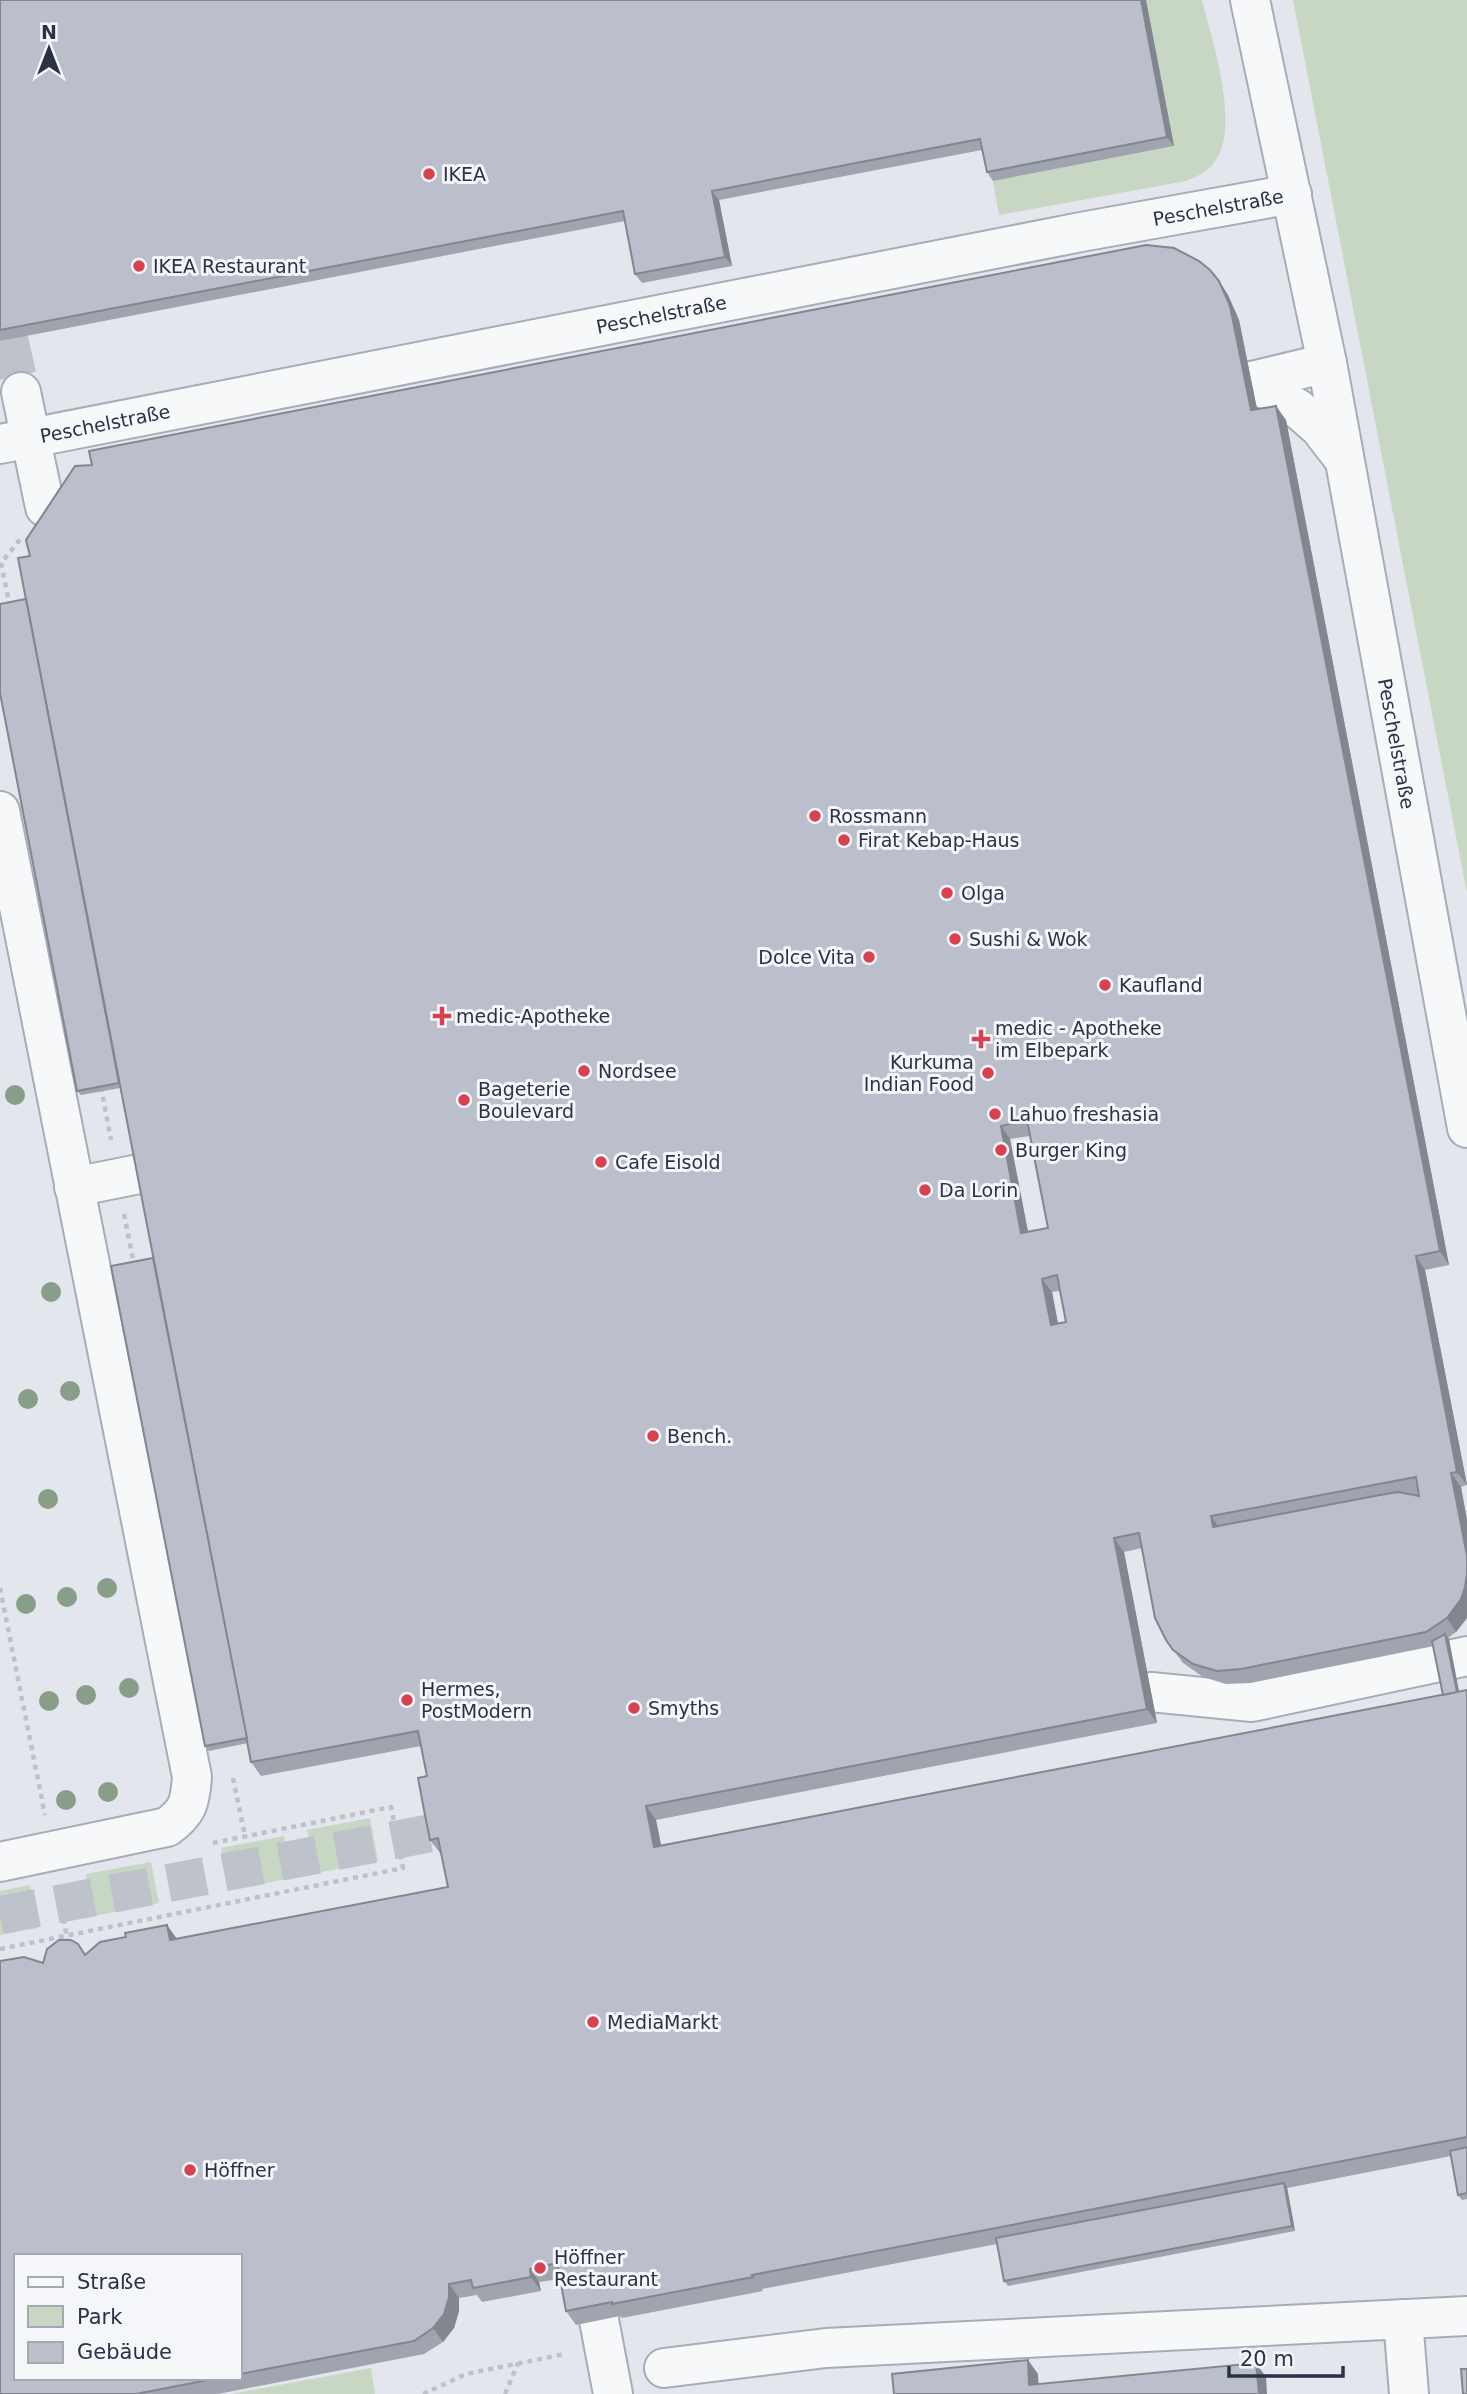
<svg xmlns="http://www.w3.org/2000/svg" width="1467" height="2394" viewBox="0 0 1467 2394" font-family="'DejaVu Sans',sans-serif">
	<style>
		.green { fill: #c8d7c4 }
		.lines { fill: none; stroke-linecap: round; stroke-linejoin: round }
		.minor-tunnel { stroke: #bec2cb; stroke-width: 38; stroke-dasharray: 38 19; stroke-linecap: butt }
		.minor-casing { stroke: #a8acb7; stroke-width: 42 }
		.path { stroke: #bec1c8; stroke-width: 4.5; stroke-dasharray: 5 5; stroke-linecap: butt }
		.minor { stroke: #f7f8fa; stroke-width: 38 }
		.tree { fill: #879e88 }
		.wall { fill: #a0a4af; fill-rule: evenodd }
		.shaded-wall { fill: #82868e }
		.building { fill: #babfcb; stroke: #82868e; stroke-width: 2; fill-rule: evenodd }
		.poi-dot { fill: #d84250; stroke: #f4f6f9; stroke-width: 2.5 }
		.labels { text-anchor: middle; stroke-width: 6; stroke-linejoin: round; paint-order: stroke }
		.poi-label { font-size: 19px; fill: #2a3246; stroke: #f4f6f9; text-anchor: start }
		.street-label { font-size: 19px; fill: #2a3246; stroke: #f4f6f9 }
	</style>
	<rect width="100%" height="100%" fill="#e3e6ec"/>
	<g class="green">
		<path d="M1146,0H1202C1212,42 1247,140 1206,171C1200,175 1193,178 1186,181L999,215L993,181L1174,146Z"/>
		<path d="M1293,0H1467V893Z"/>
		<path d="M370,1818L378,1861L316,1873L307,1830Z"/>
		<path d="M284,1836L292,1878L230,1890L221,1848Z"/>
		<path d="M151,1862L159,1903L94,1916L86,1874Z"/>
		<path d="M30,1885L38,1928L0,1935V1891Z"/>
		<path d="M371,2368L375,2394H231Z"/>
	</g>
	<g class="lines">
		<g class="minor-tunnel">
			<path d="M9,339L21,392"/>
			<path d="M0,1915L479,1824"/>
		</g>
		<g class="minor-casing">
			<g id="minor">
				<path id="s1" d="M1250,0L1327,363L1467,1128"/>
				<path d="M1252,381L1297,408L1319,427L1343,458"/>
				<path d="M1252,381L1327,363"/>
				<path d="M21,392L45,507L60,517"/>
				<path id="s2" d="M0,444L1081,232L1292,194"/>
				<path d="M0,811L192,1777C190,1803 188,1812 167,1827L0,1862"/>
				<path d="M74,1187L144,1173"/>
				<path d="M1151,1692L1252,1702L1467,1656"/>
				<path d="M1403,2319L1409,2394"/>
				<path d="M599,2320L613,2394"/>
				<path d="M664,2368L826,2348L1467,2316"/>
			</g>
		</g>
		<g class="path">
			<path d="M10,607L1,563L22,537"/>
			<path d="M101,1087L111,1140"/>
			<path d="M124,1214L134,1264"/>
			<path d="M0,1588L45,1815"/>
			<path d="M233,1778L245,1836"/>
			<path d="M396,1832L433,1824"/>
			<path d="M59,1889L67,1939"/>
			<path d="M0,1949L403,1868L391,1807L208,1844"/>
			<path d="M423,2394L466,2374L565,2354"/>
			<path d="M505,2394L518,2363"/>
		</g>
		<use href="#minor" class="minor"/>
	</g>
	<g class="tree">
		<circle cx="15" cy="1095" r="10"/>
		<circle cx="51" cy="1292" r="10"/>
		<circle cx="70" cy="1391" r="10"/>
		<circle cx="28" cy="1399" r="10"/>
		<circle cx="48" cy="1499" r="10"/>
		<circle cx="107" cy="1588" r="10"/>
		<circle cx="67" cy="1597" r="10"/>
		<circle cx="26" cy="1604" r="10"/>
		<circle cx="129" cy="1688" r="10"/>
		<circle cx="86" cy="1695" r="10"/>
		<circle cx="49" cy="1701" r="10"/>
		<circle cx="108" cy="1792" r="10"/>
		<circle cx="66" cy="1800" r="10"/>
	</g>
	<g class="wall">
		<path d="M0,0H1146L1174,146L993,181L987,172L982,150L719,200L732,266L642,283L635,274L625,221L0,341Z"/>
		<path d="M1219,281L1228,295L1239,320L1257,409L1286,420L1449,1265L1425,1270L1467,1485L1461,1487L1467,1520V1618L1456,1632L1448,1638L1459,1692L1467,1690V2199L1462,2200L1458,2195L1451,2156L1287,2188L1295,2231L1008,2286L1004,2281L997,2244L762,2289L763,2291L622,2318L620,2316L576,2325L566,2311L560,2279L539,2282L541,2291L482,2302L477,2295L459,2298V2311L454,2328L443,2342L424,2354L218,2394H0V1961L43,1963L177,1939L448,1887L441,1853H440L430,1840L427,1776L421,1746L261,1776L251,1762L248,1743L209,1751L205,1746L153,1258L120,1088L81,1095L77,1091L26,599L30,556L92,465ZM1030,1136L1048,1228L1028,1232L1010,1139ZM1060,1291L1066,1322L1058,1324L1052,1292ZM1142,1548L1166,1640L1183,1663L1203,1677L1226,1684L1250,1683L1434,1646L1443,1695L661,1845L656,1820L1157,1723L1124,1552ZM240,2256V2378H16Z"/>
	</g>
	<g class="shaded-wall">
		<path d="M1141,0H1146L1174,146L1167,137Z"/>
		<path d="M712,191L719,200L732,266L725,257Z"/>
		<path d="M1219,281L1228,295L1239,320L1260,424L1251,410Z"/>
		<path d="M1276,406L1286,420L1449,1265L1440,1251Z"/>
		<path d="M1001,1126L1010,1139L1031,1247L1021,1233Z"/>
		<path d="M1416,1256L1425,1270L1467,1485L1457,1472Z"/>
		<path d="M1042,1279L1052,1292L1061,1339L1051,1325Z"/>
		<path d="M1451,1473L1461,1487L1467,1520V1556Z"/>
		<path d="M1211,1516L1221,1530L1213,1527Z"/>
		<path d="M1114,1538L1124,1552L1157,1723L1147,1709Z"/>
		<path d="M1467,1574V1618L1456,1632L1447,1618Z"/>
		<path d="M1445,1634L1449,1639L1462,1707L1459,1702Z"/>
		<path d="M646,1806L656,1820L664,1860L654,1847Z"/>
		<path d="M167,1925L177,1939L170,1940Z"/>
		<path d="M1284,2183L1287,2187L1295,2231L1292,2226Z"/>
		<path d="M530,2269L539,2282L541,2291L531,2277Z"/>
		<path d="M449,2284L459,2298V2311L454,2328L443,2342L433,2328Z"/>
		<path d="M1028,2360L1038,2374L1039,2394L1029,2385Z"/>
		<path d="M1256,2363L1266,2377L1267,2394H1259Z"/>
	</g>
	<g class="building">
		<path d="M0,0H1141L1167,137L987,172L980,139L712,191L725,257L635,274L623,211L0,330Z"/>
		<path d="M1146,245L1174,248L1199,261L1210,270L1219,281L1230,306L1251,410L1276,406L1440,1251L1416,1256L1457,1472L1451,1473L1467,1556V1574L1465,1587L1461,1599L1447,1618L1426,1632L1241,1669L1217,1671L1193,1664L1173,1650L1166,1640L1155,1618L1139,1533L1114,1538L1147,1709L646,1806L654,1847L1467,1690V2137L752,2275L753,2277L612,2304V2302L566,2311L557,2263L530,2269L531,2277L473,2288L471,2280L449,2284V2297L444,2314L433,2328L414,2341L240,2374V2256H16V2378H218L136,2394H0V1961L24,1957L43,1963L47,1949L59,1940H71L78,1944L85,1955L100,1942L126,1937L125,1933L167,1925L170,1940L448,1887L438,1838L430,1840L424,1810L418,1778L427,1776L418,1731L251,1762L18,558L30,556L26,540L75,466L92,465L89,451ZM1027,1120L1048,1228L1021,1233L1001,1126ZM1057,1275L1066,1322L1051,1325L1042,1279ZM1416,1477L1419,1496L1398,1492L1380,1495L1213,1527L1211,1516Z"/>
		<path d="M26,599L119,1083L77,1091L0,693V604Z"/>
		<path d="M153,1258L247,1738L205,1746L111,1266Z"/>
		<path d="M1445,1634L1457,1692L1443,1695L1432,1641Z"/>
		<path d="M1467,2147V2193L1458,2195L1450,2151Z"/>
		<path d="M1284,2183L1292,2226L1004,2281L996,2238Z"/>
		<path d="M1028,2360L1029,2385L1256,2363L1259,2394H894L892,2374Z"/>
		<path d="M1461,2369H1467V2394H1463Z"/>
	</g>
	<g class="poi-dot">
		<circle cx="429" cy="174" r="7"/>
		<circle cx="139" cy="266" r="7"/>
		<circle cx="815" cy="816" r="7"/>
		<circle cx="844" cy="840" r="7"/>
		<circle cx="947" cy="893" r="7"/>
		<circle cx="955" cy="939" r="7"/>
		<circle cx="869" cy="957" r="7"/>
		<circle cx="1105" cy="985" r="7"/>
		<path d="M438.5 1005.5h7v7h7v7h-7v7h-7v-7h-7v-7h7z"/>
		<path d="M977.5 1028.5h7v7h7v7h-7v7h-7v-7h-7v-7h7z"/>
		<circle cx="584" cy="1071" r="7"/>
		<circle cx="988" cy="1073" r="7"/>
		<circle cx="464" cy="1100" r="7"/>
		<circle cx="995" cy="1114" r="7"/>
		<circle cx="1001" cy="1150" r="7"/>
		<circle cx="601" cy="1162" r="7"/>
		<circle cx="925" cy="1190" r="7"/>
		<circle cx="653" cy="1436" r="7"/>
		<circle cx="407" cy="1700" r="7"/>
		<circle cx="634" cy="1708" r="7"/>
		<circle cx="593" cy="2022" r="7"/>
		<circle cx="190" cy="2170" r="7"/>
		<circle cx="540" cy="2268" r="7"/>
	</g>
	<g class="labels">
		<g class="poi-label">
			<text x="443" y="181">IKEA</text>
			<text x="153" y="273">IKEA Restaurant</text>
			<text x="829" y="823">Rossmann</text>
			<text x="858" y="847">Firat Kebap-Haus</text>
			<text x="961" y="900">Olga</text>
			<text x="969" y="946">Sushi &amp; Wok</text>
			<text x="855" y="964" text-anchor="end">Dolce Vita</text>
			<text x="1119" y="992">Kaufland</text>
			<text x="456" y="1023">medic-Apotheke</text>
			<text x="995" y="1035">medic - Apotheke<tspan x="995" dy="22">im Elbepark</tspan></text>
			<text x="974" y="1069" text-anchor="end">Kurkuma<tspan x="974" dy="22">Indian Food</tspan></text>
			<text x="598" y="1078">Nordsee</text>
			<text x="478" y="1096">Bageterie<tspan x="478" dy="22">Boulevard</tspan></text>
			<text x="1009" y="1121">Lahuo freshasia</text>
			<text x="1015" y="1157">Burger King</text>
			<text x="615" y="1169">Cafe Eisold</text>
			<text x="939" y="1197">Da Lorin</text>
			<text x="667" y="1443">Bench.</text>
			<text x="421" y="1696">Hermes,<tspan x="421" dy="22">PostModern</tspan></text>
			<text x="648" y="1715">Smyths</text>
			<text x="607" y="2029">MediaMarkt</text>
			<text x="204" y="2177">Höffner</text>
			<text x="554" y="2264">Höffner<tspan x="554" dy="22">Restaurant</tspan></text>
		</g>
		<g class="street-label">
			<text dy="7" stroke="none"><textPath href="#s2" startOffset="1241">Peschelstraße</textPath></text>
			<text dy="7" stroke="none"><textPath href="#s2" startOffset="674">Peschelstraße</textPath></text>
			<text dy="7" stroke="none"><textPath href="#s2" startOffset="107">Peschelstraße</textPath></text>
			<text dy="7" stroke="none"><textPath href="#s1" startOffset="758">Peschelstraße</textPath></text>
		</g>
	</g>
	<rect x="14" y="2254" width="228" height="126" fill="#f4f6f9" stroke="#a3a8b1" stroke-width="2"/>
	<rect x="28" y="2277" width="35" height="10" fill="#f7f8fa" stroke="#a3a8b1" stroke-width="2"/>
	<text x="77" y="2289" font-size="21" fill="#2a3246">Straße</text>
	<rect x="28" y="2306" width="35" height="21" fill="#c8d7c4" stroke="#a3a8b1" stroke-width="2"/>
	<text x="77" y="2324" font-size="21" fill="#2a3246">Park</text>
	<rect x="28" y="2342" width="35" height="21" fill="#babfcb" stroke="#a3a8b1" stroke-width="2"/>
	<text x="77" y="2359" font-size="21" fill="#2a3246">Gebäude</text>
	<g transform="translate(49 49)" stroke="#f4f6f9" stroke-width="5" paint-order="stroke">
	<path d="M0-5L12 26L0 18L-12 26Z" fill="#2a3246"/>
	<text y="-10" font-size="19" font-weight="bold" text-anchor="middle" fill="#2a3246">N</text>
	</g>
	<path d="M1229 2366v10h114v-10" fill="none" stroke="#2a3246" stroke-width="3.5"/>
	<text x="1240" y="2366" font-size="21" fill="#2a3246" stroke="#f4f6f9" stroke-width="5" paint-order="stroke">20 m</text>
</svg>
